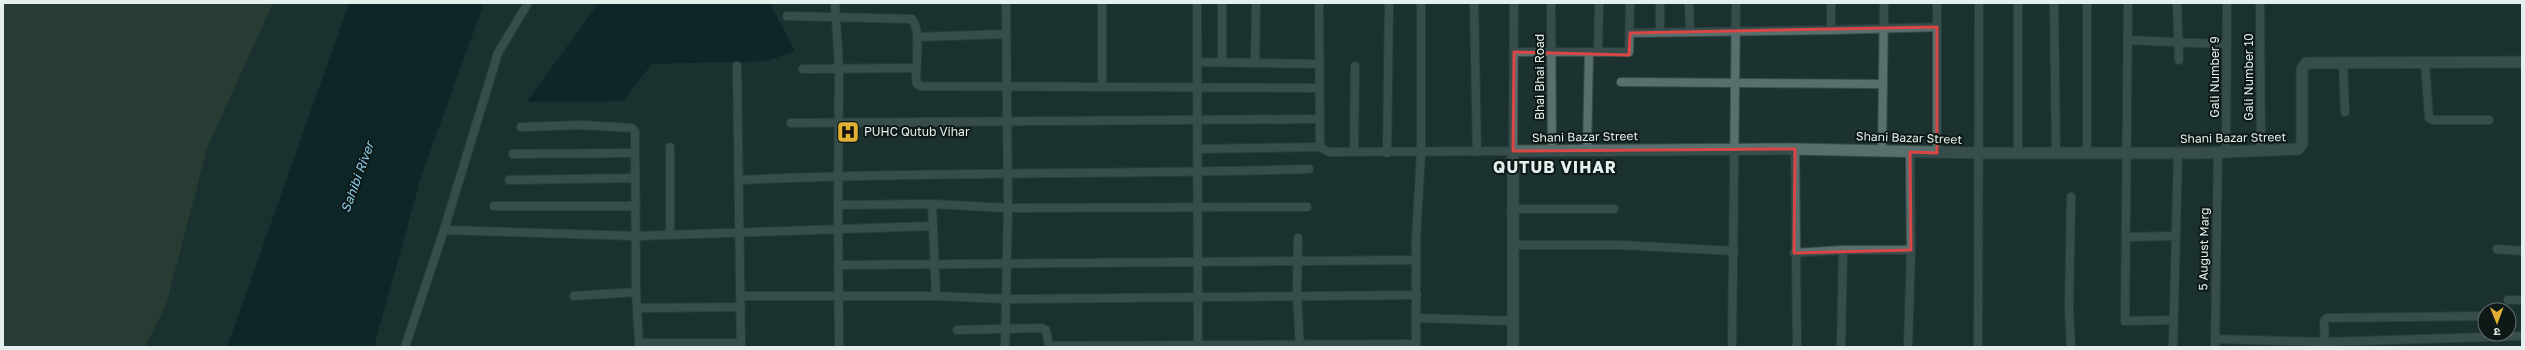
<svg xmlns="http://www.w3.org/2000/svg" width="2525" height="350" viewBox="0 0 2525 350" font-family="'Golos Text','Noto Sans Devanagari',sans-serif">
	<style>
		.green { fill: #364b37 }
		.water { fill: #021923 }
		.lines { fill: none; stroke-linecap: round; stroke-linejoin: round }
		.street-casing { stroke: #3a4d4b; stroke-width: 10 }
		.secondary-casing { stroke: #3a4d4b; stroke-width: 13 }
		.street { stroke: #58706d; stroke-width: 8 }
		.secondary { stroke: #58706d; stroke-width: 11 }
		.marked { fill: none; stroke: #d84646; stroke-width: 3; stroke-linejoin: round }
		.labels { text-anchor: middle; stroke-width: 4; stroke-linejoin: round; paint-order: stroke }
		.street-label { font-size: 12px; fill: #e3f0ee; stroke: #0e1817 }
		.poi-label { font-size: 12px; fill: #e3f0ee; stroke: #0e1817; text-anchor: start }
		.water-label { font-size: 13px; font-style: italic; fill: #8ccae8; stroke: #0e1817 }
		.district-label { font-size: 16px; font-weight: bold; letter-spacing: 1px; fill: #e3f0ee; stroke: #0e1817 }
	</style>
	<rect width="100%" height="100%" fill="#1c3230"/>
	<path class="green" d="M3,3H273L207,148L166,305L145,347H3Z"/>
	<g class="water">
		<path d="M349,3H484L422,174L374,347H227Z"/>
		<path d="M599,3H770L795,51L767,61L652,64L623,101L526,102Z"/>
	</g>
	<g class="lines">
		<g class="street-casing">
			<g id="street">
				<path d="M835,3L839,68L838,205"/>
				<path d="M1102,3V86"/>
				<path d="M1197,3L1198,347"/>
				<path d="M1222,3V62"/>
				<path d="M1319,3L1320,147L1329,152L1513,151L1514,3"/>
				<path d="M1474,3L1477,152"/>
				<path d="M1551,3L1552,151"/>
				<path d="M1660,3V32"/>
				<path d="M1689,3L1690,32"/>
				<path d="M1831,3V30L1937,27"/>
				<path d="M2054,3L2056,153"/>
				<path d="M2087,3V153"/>
				<path d="M2128,3L2125,321L2174,320"/>
				<path d="M2177,3L2179,60"/>
				<path d="M2260,3L2261,151"/>
				<path d="M787,16L912,19C921,29 916,65 916,79L917,84L921,86L1320,88"/>
				<path d="M1630,33L1831,30"/>
				<path d="M917,37L1006,34"/>
				<path d="M2127,40C2161,41 2193,44 2227,44"/>
				<path d="M1514,52H1598L1599,3"/>
				<path d="M1598,52H1629L1630,3"/>
				<path d="M1197,62L1320,64"/>
				<path d="M2343,62L2345,112"/>
				<path d="M2425,62L2429,118L2433,120H2489"/>
				<path d="M1255,63L1256,3"/>
				<path d="M737,66L741,347"/>
				<path d="M803,69L916,68"/>
				<path d="M1621,82L1883,84"/>
				<path d="M791,123L1320,119"/>
				<path d="M521,127L582,125L632,128L635,132L636,292L639,343"/>
				<path d="M1197,149L1320,147"/>
				<path d="M1795,149L1797,347"/>
				<path d="M1354,151L1355,66"/>
				<path d="M1587,151L1589,52"/>
				<path d="M1882,151L1884,3"/>
				<path d="M1910,152L1911,250"/>
				<path d="M2226,152L2227,3"/>
				<path d="M1387,153L1389,3"/>
				<path d="M1937,153V3"/>
				<path d="M2018,153V3"/>
				<path d="M513,154L635,153"/>
				<path d="M509,180L635,178"/>
				<path d="M739,180C929,171 1119,175 1309,169"/>
				<path d="M2071,197L2069,309L2071,347"/>
				<path d="M932,204L936,296"/>
				<path d="M494,206H636"/>
				<path d="M1511,209H1614"/>
				<path d="M444,230L498,53L528,3"/>
				<path d="M670,235V147"/>
				<path d="M2127,237L2175,236"/>
				<path d="M1298,238L1297,296L1300,347"/>
				<path d="M1513,245H1621L1734,251"/>
				<path d="M2497,249L2522,251"/>
				<path d="M1794,253L1843,250H1911L1908,347"/>
				<path d="M838,265L1416,260"/>
				<path d="M574,296L636,292"/>
				<path d="M741,296H936L1006,299L1417,295"/>
				<path d="M2508,300H2522"/>
				<path d="M638,308L741,307"/>
				<path d="M1417,318L1514,321"/>
				<path d="M957,330L1042,328L1046,330L1049,347"/>
				<path d="M2215,339L2325,342L2522,336"/>
				<path d="M1049,346L1416,344"/>
				<path d="M2325,346L2324,321L2327,318L2485,316"/>
				<path d="M405,347L444,230L636,236L932,226"/>
				<path d="M639,347V343H741"/>
				<path d="M839,347L838,205L932,204L1008,208L1307,207"/>
				<path d="M1005,347L1008,208L1006,3"/>
				<path d="M1416,347V240L1421,153V3"/>
				<path d="M1732,347L1736,3"/>
				<path d="M1841,347L1843,250"/>
				<path d="M1978,347L1979,3"/>
				<path d="M2173,347L2178,152"/>
				<path d="M2215,347L2218,152"/>
			</g>
		</g>
		<g class="secondary-casing">
			<path id="secondary" d="M1513,347V151L1795,149L1979,153H2204L2298,149L2302,144V69L2306,63L2522,62"/>
		</g>
		<use href="#street" class="street"/>
		<use href="#secondary" class="secondary"/>
	</g>
	<path d="M0 0H2525V350H0ZM1937,27V153L1910,152L1911,250L1794,253L1795,149L1513,151L1514,52L1629,55L1630,33Z" fill="#1c3230" fill-opacity=".55" fill-rule="evenodd"/>
	<path class="marked" d="M1937,27V153L1910,152L1911,250L1794,253L1795,149L1513,151L1514,52L1629,55L1630,33Z"/>
	<defs>
		<g id="hospital-square" transform="scale(1.15)"><rect x="-9" y="-9" width="18" height="18" rx="4" fill="#e3ae34" stroke="#0e1817"/><path d="M-5-5h3v3.5h4V-5h3V5h-3V1.5h-4V5h-3Z" fill="#111"/></g>
	</defs>
	<g fill-rule="evenodd">
		<use href="#hospital-square" x="848" y="132"/>
	</g>
	<g class="labels">
		<g class="street-label">
			<text transform="translate(1540 77) rotate(-90)" y="4">Bhai Bhai Road</text>
			<text transform="translate(2215 77) rotate(-90)" y="4">Gali Number 9</text>
			<text transform="translate(2249 77) rotate(-90)" y="4">Gali Number 10</text>
			<text transform="translate(1585 137) rotate(-1)" y="4">Shani Bazar Street</text>
			<text transform="translate(1909 138) rotate(2)" y="4">Shani Bazar Street</text>
			<text transform="translate(2233 138) rotate(-1)" y="4">Shani Bazar Street</text>
			<text transform="translate(2204 249) rotate(-89)" y="4">5 August Marg</text>
		</g>
		<g class="poi-label">
			<text x="864" y="136">PUHC Qutub Vihar</text>
		</g>
		<g class="water-label">
			<text transform="translate(357 177) rotate(-70)" y="5">Sahibi River</text>
		</g>
		<g class="district-label">
			<text x="1555" y="173">QUTUB VIHAR</text>
		</g>
	</g>
	<rect width="2525" height="350" fill="none" stroke="#e3f0ee" stroke-width="8"/>
	<g transform="translate(2497 322) rotate(179)"><circle r="19" fill="#0e1817" stroke="#636e6d"/>
	<path d="M0-3L7 15L0 10L-7 15Z" fill="#e3ae34"/>
	<text y="-6" font-size="11" font-weight="bold" text-anchor="middle" fill="#e3f0ee">उ</text>
	</g>
</svg>
